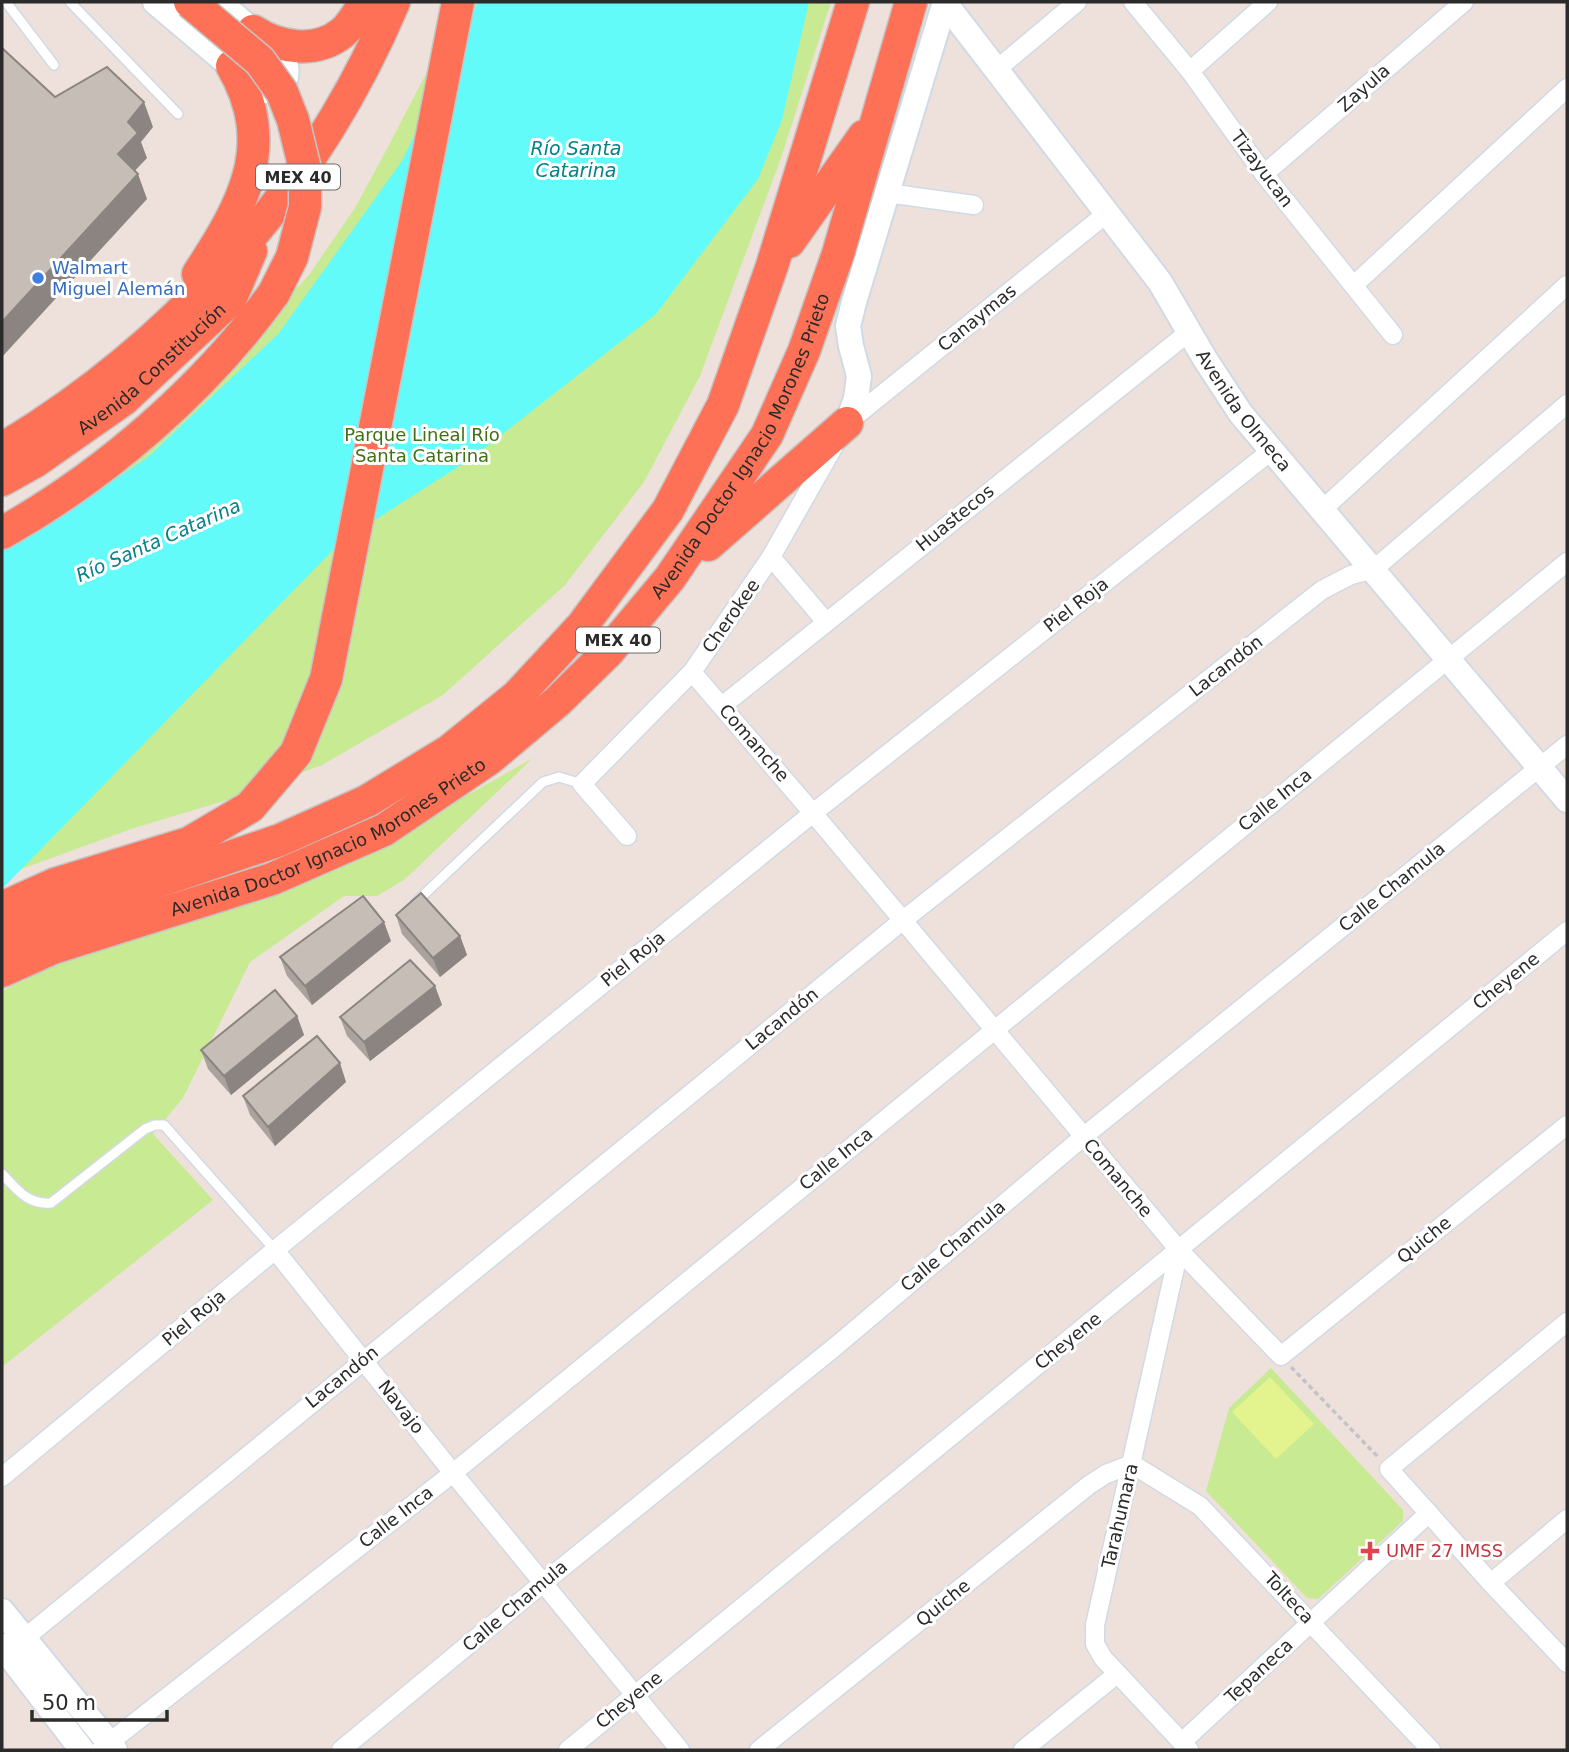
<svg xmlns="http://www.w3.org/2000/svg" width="1569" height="1752" viewBox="0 0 1569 1752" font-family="'DejaVu Sans',sans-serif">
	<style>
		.green { fill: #c8ea92 }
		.pitch { fill: #e3f38d }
		.water { fill: #63fbfa }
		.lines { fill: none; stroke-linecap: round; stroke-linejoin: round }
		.lane-casing { stroke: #d0dae5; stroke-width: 12 }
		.street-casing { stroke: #d0dae5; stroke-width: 21 }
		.secondary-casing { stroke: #d0dae5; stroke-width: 28 }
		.highway-casing { stroke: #c4c4c4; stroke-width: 35 }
		.path { stroke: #c4c4c4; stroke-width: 3.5; stroke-dasharray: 5 3.5; stroke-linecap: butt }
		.lane { stroke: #fff; stroke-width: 9 }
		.street { stroke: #fff; stroke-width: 18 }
		.secondary { stroke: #fff; stroke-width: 24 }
		.highway { stroke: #ff7156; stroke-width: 32 }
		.highway-bridge-casing { stroke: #c4c4c4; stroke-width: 35; stroke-linecap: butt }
		.highway-bridge { stroke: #ff7156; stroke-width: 32 }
		.wall { fill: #aaa39d }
		.shaded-wall { fill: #8b8480 }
		.building { fill: #c6bdb7; stroke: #8b8480; stroke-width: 2 }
		.shop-dot { fill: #3f7fe0; stroke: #fff; stroke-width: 2.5 }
		.health-dot { fill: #e0444e; stroke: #fff; stroke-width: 2.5 }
		.labels { text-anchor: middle; stroke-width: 6; stroke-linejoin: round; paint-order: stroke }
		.shield { fill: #fff; stroke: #6b6b6b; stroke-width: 2 }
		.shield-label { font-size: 16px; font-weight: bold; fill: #2b2b2b }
		.street-label { font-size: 18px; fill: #2b2b2b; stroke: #fff }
		.shop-label { font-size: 18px; fill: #366cbe; stroke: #fff; text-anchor: start }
		.park-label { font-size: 18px; fill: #3f7012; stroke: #fff }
		.health-label { font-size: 18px; fill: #be3a42; stroke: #fff; text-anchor: start }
		.water-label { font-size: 19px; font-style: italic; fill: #03828b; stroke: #fff }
	</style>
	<rect width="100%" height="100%" fill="#eee1db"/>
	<g class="green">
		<path d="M453,2H831L781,158L700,376L644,482L565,585L443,695L322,765L234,798L134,828L2,876V527L230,359L309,275L355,208L389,145L429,68Z"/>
		<path d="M533,758L404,880L377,896H344L250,962L183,1098L153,1134L213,1200L2,1367V991L121,934L313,867L466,796Z"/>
		<path d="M1271,1368L1403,1510V1521L1318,1599L1307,1598L1206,1491L1229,1408Z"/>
	</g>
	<path class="pitch" d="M1270,1377L1314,1424L1276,1459L1232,1412Z"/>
	<path class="water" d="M478,2H809L782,120L758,179L656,314L472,458L342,541L2,889V548L38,531L148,457L279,333L402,161Z"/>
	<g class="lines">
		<g class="lane-casing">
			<g id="lane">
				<path d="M6,2L54,65"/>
				<path d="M70,2L178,114"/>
				<path d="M416,902L543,782L559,777L582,784"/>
				<path d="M2,1174C17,1189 27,1205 51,1203L145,1129L155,1125H164L275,1250"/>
			</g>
		</g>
		<g class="street-casing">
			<g id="street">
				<path d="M1133,2L1190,71L1264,174L1393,335"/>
				<path d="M996,70L1077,2"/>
				<path d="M1190,71L1268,2"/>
				<path d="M1264,174L1464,2"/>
				<path d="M887,193L974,205"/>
				<path d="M1354,285L1567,88"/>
				<path d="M848,422L1106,214"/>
				<path d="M1323,509L1567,285"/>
				<path d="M771,557L826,622"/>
				<path d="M692,672L813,813L1179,1250L1281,1356L1567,1125"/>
				<path d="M722,706L1189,332"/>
				<path d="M627,836L582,784L692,672L771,557L834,446"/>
				<path d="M275,1250L453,1473L680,1750"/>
				<path d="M1179,1250L1095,1625V1644L1103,1658L1189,1750"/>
				<path d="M1567,1322L1389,1469L1491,1583L1567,1663"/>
				<path d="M2,1477L275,1250L813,813L1271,451"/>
				<path d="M1491,1583L1567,1519"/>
				<path d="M15,1646L902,921L1322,590L1351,575L1374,569L1567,404"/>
				<path d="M1182,1742L1429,1513"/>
				<path d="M101,1749L453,1473L1567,562"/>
				<path d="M341,1750L543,1583L836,1346L1083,1137L1567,745"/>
				<path d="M568,1750L1567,931"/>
				<path d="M759,1750L1089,1485L1106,1474L1132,1464L1200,1506L1431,1750"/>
				<path d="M1023,1750L1117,1674"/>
			</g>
		</g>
		<g class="secondary-casing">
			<g id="secondary">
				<path d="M155,2L258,89C276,96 289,85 286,66L253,31L219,2"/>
				<path id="s1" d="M945,3L1160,282L1205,359L1241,414L1567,800"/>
				<path d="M847,423L856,399L859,376L851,346L848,326L854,302L945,2"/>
				<path d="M2,1611L115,1750"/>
				<path d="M2,1646L82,1750"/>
			</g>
		</g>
		<g class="highway-casing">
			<g id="highway">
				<path d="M253,31C279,48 316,54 342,33C352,25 358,13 365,2"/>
				<path d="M789,242L864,136"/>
				<path d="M198,274C243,205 278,145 232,66"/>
				<path d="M2,449C176,345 315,189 394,2"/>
				<path id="s2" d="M2,480L36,461L123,400L230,300L251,251"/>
				<path d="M2,533C104,476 206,388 274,293"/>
				<path d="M708,545L847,423"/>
				<path d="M2,908L55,884L189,843L250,807L296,753L326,679L458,2"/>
				<path d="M2,937L21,928L280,840L367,801L449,751L517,696L582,626L668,510L723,405L772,266L853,2"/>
				<path id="s3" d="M2,971L53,948L272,879L384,830L489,759L558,701L608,652L670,578L767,435L804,351L838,254L911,2"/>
			</g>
		</g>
		<path class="path" d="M1291,1367L1378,1457"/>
		<use href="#lane" class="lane"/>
		<use href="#street" class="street"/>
		<use href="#secondary" class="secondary"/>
		<use href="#highway" class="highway"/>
		<g class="highway-bridge-casing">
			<path id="highway-bridge" d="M190,2L260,61L282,92L293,120L305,169V207L292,257L274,293"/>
		</g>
		<use href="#highway-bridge" class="highway-bridge"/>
	</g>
	<g class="wall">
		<path d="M396,915L460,936L467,955L440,977L402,934Z"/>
		<path d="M391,941L312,1005L287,976L280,957Z"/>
		<path d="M435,986L442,1005L370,1061L347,1036L340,1017Z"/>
		<path d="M297,1016L304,1035L231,1095L208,1069L201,1050Z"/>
		<path d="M346,1082L275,1146L250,1115L243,1096Z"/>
	</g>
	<g class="shaded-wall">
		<path d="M144,102L153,127L141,142L147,158L127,179L118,154L128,122Z"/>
		<path d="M138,174L147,199L2,357V322Z"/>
		<path d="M384,922L391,941L312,1005L305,986Z"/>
		<path d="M460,936L467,955L440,977L433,958Z"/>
		<path d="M435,986L442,1005L370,1061L364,1042Z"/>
		<path d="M297,1016L304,1035L231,1095L224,1076Z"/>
		<path d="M340,1063L346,1082L275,1146L268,1127Z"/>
	</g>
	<g class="building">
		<path d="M2,48L55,97L107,67L144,102L128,122L138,133L118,154L138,174L2,322Z"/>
		<path d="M421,893L460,936L433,958L396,915Z"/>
		<path d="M363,896L384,922L305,986L280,957Z"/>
		<path d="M410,960L435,986L364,1042L340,1017Z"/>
		<path d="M275,990L297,1016L224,1076L201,1050Z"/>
		<path d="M317,1036L340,1063L268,1127L243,1096Z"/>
	</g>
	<circle class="shop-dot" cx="38" cy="278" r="7"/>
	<path class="health-dot" d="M1366.5 1540.5h7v7h7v7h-7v7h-7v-7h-7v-7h7z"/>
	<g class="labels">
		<g class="shield">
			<rect x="256" y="164.5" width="84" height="25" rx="5"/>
			<rect x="576" y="627.5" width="84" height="25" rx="5"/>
		</g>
		<g class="shield-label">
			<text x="298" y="183">MEX 40</text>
			<text x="618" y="646">MEX 40</text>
		</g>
		<g class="street-label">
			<text transform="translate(1364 88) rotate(-41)" y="6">Zayula</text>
			<text transform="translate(1262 169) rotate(53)" y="6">Tizayucan</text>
			<text transform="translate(977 318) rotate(-39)" y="6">Canaymas</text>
			<text dy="6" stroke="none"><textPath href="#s2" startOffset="187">Avenida Constitución</textPath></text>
			<text dy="6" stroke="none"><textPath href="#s1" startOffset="506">Avenida Olmeca</textPath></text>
			<text dy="6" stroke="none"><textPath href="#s3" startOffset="942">Avenida Doctor Ignacio Morones Prieto</textPath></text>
			<text transform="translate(955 518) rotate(-39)" y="6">Huastecos</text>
			<text transform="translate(1076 605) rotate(-38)" y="6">Piel Roja</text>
			<text transform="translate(731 616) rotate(-55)" y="6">Cherokee</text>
			<text transform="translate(1226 666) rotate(-38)" y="6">Lacandón</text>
			<text transform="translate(754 743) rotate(49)" y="6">Comanche</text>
			<text transform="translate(1275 800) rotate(-39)" y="6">Calle Inca</text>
			<text dy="6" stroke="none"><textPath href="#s3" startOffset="354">Avenida Doctor Ignacio Morones Prieto</textPath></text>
			<text transform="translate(1392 887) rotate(-39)" y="6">Calle Chamula</text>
			<text transform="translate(633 959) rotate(-39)" y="6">Piel Roja</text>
			<text transform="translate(1506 981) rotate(-39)" y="6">Cheyene</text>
			<text transform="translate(782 1019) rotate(-39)" y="6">Lacandón</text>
			<text transform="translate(836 1159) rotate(-39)" y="6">Calle Inca</text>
			<text transform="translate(1118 1178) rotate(50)" y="6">Comanche</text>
			<text transform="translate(1424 1240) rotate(-39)" y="6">Quiche</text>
			<text transform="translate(953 1246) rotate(-40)" y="6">Calle Chamula</text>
			<text transform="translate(194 1318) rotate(-40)" y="6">Piel Roja</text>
			<text transform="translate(1068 1341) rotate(-39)" y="6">Cheyene</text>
			<text transform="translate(342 1377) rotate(-39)" y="6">Lacandón</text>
			<text transform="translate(401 1407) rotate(52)" y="6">Navajo</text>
			<text transform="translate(1120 1516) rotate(-77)" y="6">Tarahumara</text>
			<text transform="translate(396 1517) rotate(-38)" y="6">Calle Inca</text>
			<text transform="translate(1289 1598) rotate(47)" y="6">Tolteca</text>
			<text transform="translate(943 1603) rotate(-39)" y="6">Quiche</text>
			<text transform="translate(515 1606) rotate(-40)" y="6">Calle Chamula</text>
			<text transform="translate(1259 1671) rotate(-43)" y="6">Tepaneca</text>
			<text transform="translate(629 1700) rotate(-39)" y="6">Cheyene</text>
		</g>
		<g class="shop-label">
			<text x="52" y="274">Walmart<tspan x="52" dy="21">Miguel Alemán</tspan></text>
		</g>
		<g class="park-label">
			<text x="422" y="441">Parque Lineal Río<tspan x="422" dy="21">Santa Catarina</tspan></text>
		</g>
		<g class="health-label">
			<text x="1386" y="1557">UMF 27 IMSS</text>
		</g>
		<g class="water-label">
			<text x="576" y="155">Río Santa<tspan x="576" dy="22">Catarina</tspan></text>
			<text transform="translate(158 540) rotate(-24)" y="7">Río Santa Catarina</text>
		</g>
	</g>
	<rect width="1569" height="1752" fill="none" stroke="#2b2b2b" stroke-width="7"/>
	<path d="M32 1710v10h135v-10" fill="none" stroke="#2b2b2b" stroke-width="3.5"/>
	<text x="42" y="1710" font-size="21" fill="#2b2b2b" stroke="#ffffff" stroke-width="5" paint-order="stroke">50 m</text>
</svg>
